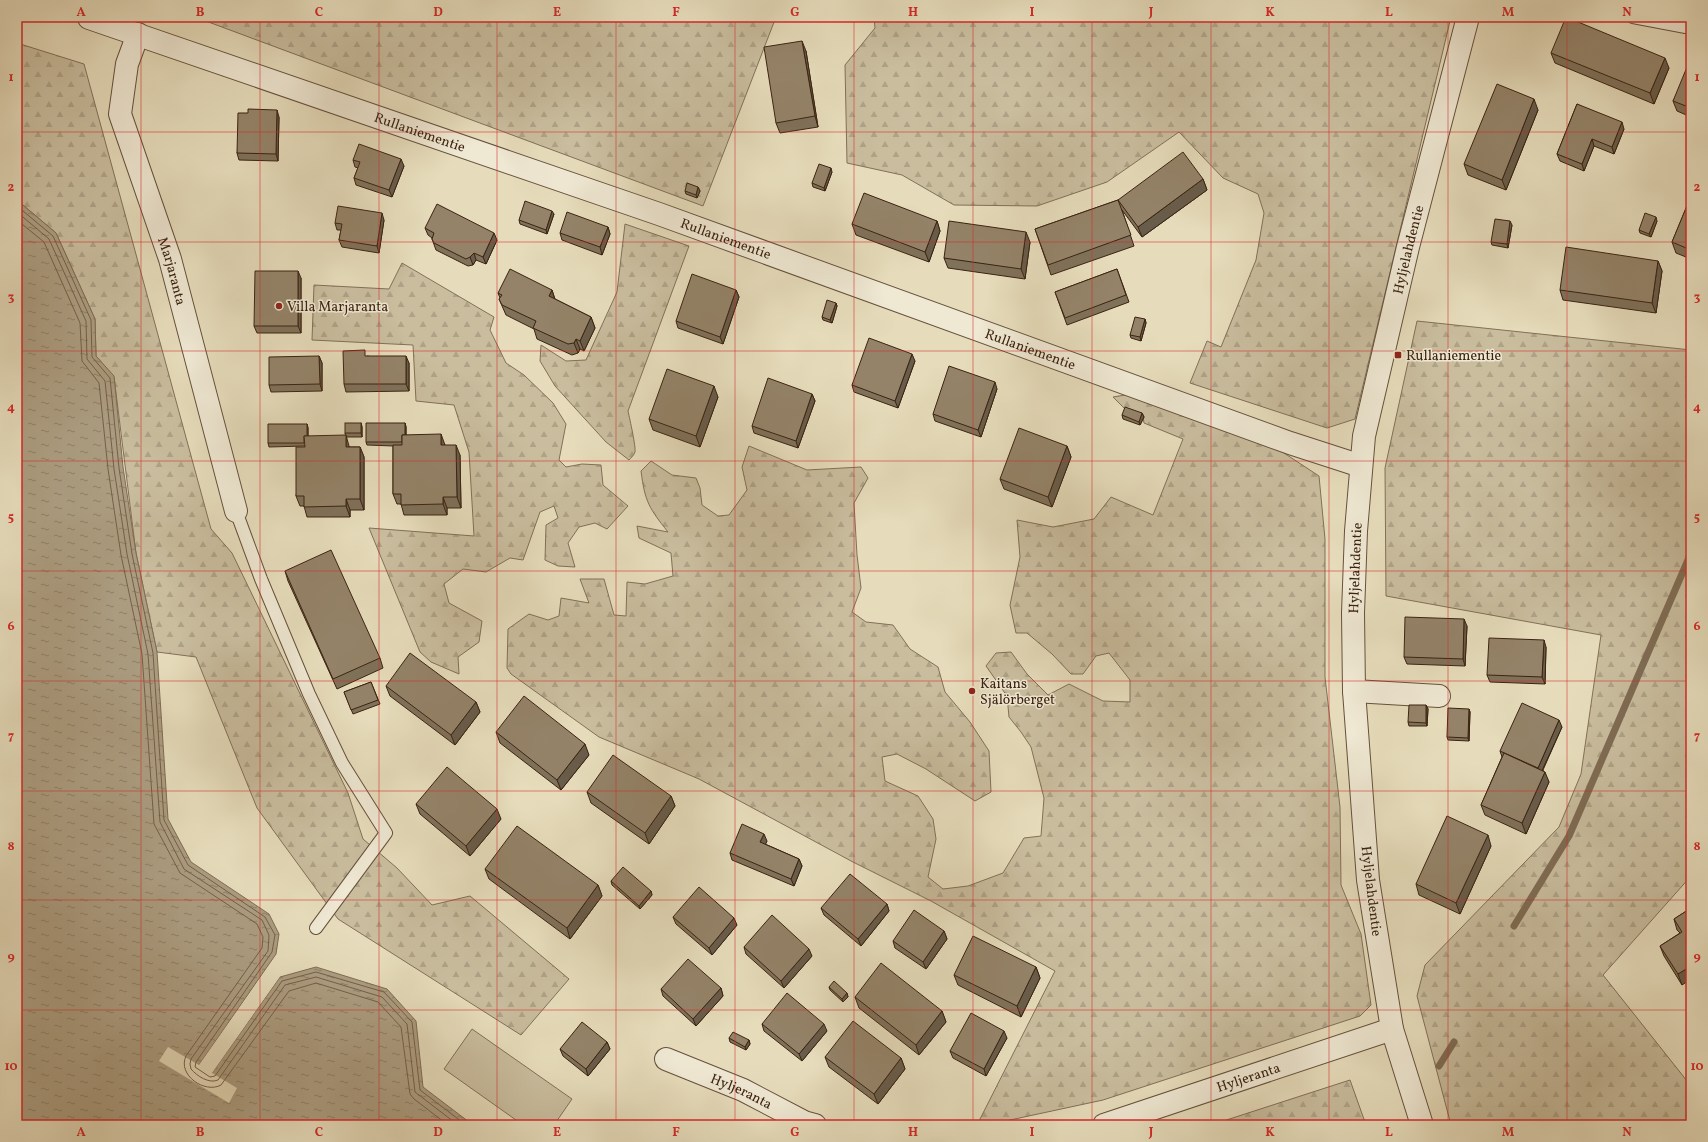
<svg xmlns="http://www.w3.org/2000/svg" width="1708" height="1142" viewBox="0 0 1708 1142" font-family="Vollkorn,serif">
	<style>
		.forest { fill: url(#forest-firs); stroke: #827058 }
		.pitch { fill: #c9bd9e; stroke: #827058 }
		.water { fill: url(#water-ripples); stroke: #7f6c54 }
		.pier { fill: #e6dcbb }
		.lines { fill: none; stroke-linecap: round; stroke-linejoin: round }
		.shore { stroke: #746049; stroke-width: 1 }
		.stream { stroke: #7f6c54; stroke-width: 7 }
		.service-casing { stroke: #66513c; stroke-width: 14 }
		.minor-casing { stroke: #66513c; stroke-width: 24 }
		.service { stroke: #efe8d3; stroke-width: 12 }
		.minor { stroke: #efe8d3; stroke-width: 22 }
		.wall { fill: #7f715a; stroke: #3b2311 }
		.shaded-wall { fill: #685c4a; stroke: #3b2311 }
		.building { fill: #948369; stroke: #3b2311 }
		.grid { fill: none; stroke: #d62828; stroke-width: 1; stroke-opacity: 0.55 }
		.poi-dot { fill: #8f2418; stroke: #efe8d3; stroke-width: 1.5 }
		.labels { text-anchor: middle; stroke-width: 3; stroke-linejoin: round; paint-order: stroke }
		.street-label { font-size: 14px; fill: #3b2311; stroke: #efe8d3 }
		.poi-label { font-size: 14px; fill: #3b2311; stroke: #efe8d3; text-anchor: start }
		.neatline { fill: none; stroke: #d62828; stroke-width: 1.5 }
		.grid-label { font-size: 13px; text-anchor: middle; font-weight: bold; fill: #d62828 }
	</style>
	<defs>
		<pattern id="forest-firs" width="22" height="20" patternUnits="userSpaceOnUse"><rect width="22" height="20" fill="#c9bd9e"/><path d="M5 1l3.5 6h-7zM16 11l3.5 6h-7z" fill="#aea287"/></pattern>
		<pattern id="water-ripples" width="26" height="14" patternUnits="userSpaceOnUse"><rect width="26" height="14" fill="#ac9d81"/><path d="M2 4q2-2 4 0t4 0M15 11q2-2 4 0t4 0" fill="none" stroke="#8d8068"/></pattern>
	</defs>
	<rect width="100%" height="100%" fill="#e6dcbb"/>
	<filter id="stains"><feTurbulence type="fractalNoise" baseFrequency=".005" numOctaves="4"/><feColorMatrix values="0 0 0 0 .2 0 0 0 0 .09 0 0 0 0 .02 0 0 0 .5 -.17"/></filter>
	<radialGradient id="worn" r=".72"><stop offset=".6" stop-color="#630" stop-opacity="0"/><stop offset="1" stop-color="#630" stop-opacity=".3"/></radialGradient>
	<g class="forest">
		<path d="M195,17H776L703,206Z"/>
		<path d="M874,17H1451L1355,419L1327,428L1190,383L1207,341L1221,347L1256,260L1264,213L1258,194L1223,178L1179,132L1107,182L1037,206L954,205L902,175L847,163L845,65L875,28Z"/>
		<path d="M17,43L84,64L211,529L232,553L348,793L363,839L397,868L432,905L470,896L569,979L521,1035L338,919L257,808L196,657L157,652L136,553L114,377L96,356L95,319L56,233L17,200Z"/>
		<path d="M625,224L689,246L628,411C630,420 636,447 635,452C634,455 631,458 629,460L606,442L555,386L540,361L541,345L566,361L586,360L617,292Z"/>
		<path d="M402,263L494,317L490,330L506,363L524,375L553,403L566,424L559,460L566,467L582,464L601,465L603,485L628,506L607,529L595,523L579,527L568,543L575,567L558,566L545,560L546,525L558,518L554,506L540,512L523,560L510,558L486,572L463,569L444,584L449,603L482,621L479,642L458,657L459,674L431,662L420,652L369,528L474,536L469,452L454,405L416,401L413,345L312,340L314,285L389,289Z"/>
		<path d="M1417,321L1691,350V876L1603,975L1691,1086V1125H1451L1417,996L1425,965L1559,827L1581,774L1601,635L1386,596L1385,468Z"/>
		<path d="M1131,394L1281,451L1319,476L1325,539V677L1340,807L1341,885L1361,934L1371,1005L1360,1016L1103,1100L987,1125H977L1055,971L931,901L853,862L699,779L599,737L511,674L507,668L508,629L529,614L548,620L559,616L561,598L589,603L580,579H604L614,615L626,616L627,582L645,584L673,576L671,553L639,538L637,526L668,532C649,508 645,502 641,471L651,461L672,475L696,478L700,488L702,505L718,516L729,515L747,490L742,467L749,446L807,470L861,467L868,478L854,503L857,555L861,588L852,612L866,622L893,625L910,649L938,667L945,692L970,722L989,751L991,792L975,801L926,769L897,754L882,757L885,781L918,796L933,819L936,839L928,877L943,889L968,886L1003,873L1024,838L1041,836L1044,798L1031,747L1021,732L1009,717L1007,696L986,666L996,653L1011,652L1027,674L1048,695L1069,684L1103,701L1130,702V680L1109,653L1096,656L1083,674H1071L1052,654L1027,633H1016L1010,605L1020,557L1017,520L1053,527L1094,519L1111,497L1153,515L1183,439L1144,423L1143,417L1126,410L1113,397Z"/>
		<path d="M1350,1080L1366,1125H1211Z"/>
	</g>
	<path class="pitch" d="M472,1029L572,1099L554,1125H523L444,1069Z"/>
	<path class="water" d="M17,200L56,233L95,319L96,356L114,376L123,467L136,553L157,652L168,819L191,862L269,914L279,934L276,954L199,1065L212,1073L280,977L316,967L387,989L416,1021L423,1087L473,1125H17Z"/>
	<path class="pier" d="M271,963H272L201,1064L212,1071L278,976L281,975L212,1073L237,1088L229,1103L159,1061L168,1047L199,1065Z"/>
	<g class="lines">
		<g class="shore">
			<path d="M17,206L53,236L91,320L92,357L110,378L119,468L132,554L153,653L164,820L188,865L265,917L275,935L272,952L196,1062L195,1067L210,1077L215,1076L282,981L316,972L384,992L412,1022L420,1090L466,1125"/>
			<path d="M17,212L49,239L86,321L87,359L105,381L114,469L127,554L148,654L160,822L184,869L262,920L269,935L268,951L191,1059L190,1064L191,1069C197,1076 209,1084 218,1080L285,985L316,977L382,997L407,1024L415,1092L458,1125"/>
			<path d="M17,220L44,242L80,323L82,361L99,383L108,469L121,555L142,654L154,824L180,873L257,924L263,937L262,948L186,1056C177,1075 205,1094 221,1085L289,991L316,983L378,1002L401,1027L410,1094L414,1099L448,1125"/>
		</g>
		<g class="stream">
			<path d="M1514,926L1569,836L1691,553"/>
			<path d="M1439,1066L1454,1042"/>
		</g>
		<g class="service-casing">
			<g id="service">
				<path d="M1633,17L1691,28"/>
				<path d="M236,511L261,579L309,694L342,763L386,833L316,928"/>
			</g>
		</g>
		<g class="minor-casing">
			<g id="minor">
				<path id="s1" d="M89,18L659,214L1290,443L1361,466"/>
				<path id="s2" d="M138,34L127,64L120,114L170,259L236,511"/>
				<path d="M1354,691L1439,696"/>
				<path id="s3" d="M666,1059L743,1090L804,1122L815,1125"/>
				<path id="s4" d="M1104,1125L1392,1029"/>
				<path id="s5" d="M1422,1125L1392,1029L1368,880L1354,691L1353,613L1356,531L1364,436L1408,247L1468,17"/>
			</g>
		</g>
		<use href="#service" class="service"/>
		<use href="#minor" class="minor"/>
	</g>
	<g class="wall">
		<path d="M820,17H836L835,20Z"/>
		<path d="M806,51L818,127L780,133L776,123Z"/>
		<path d="M1551,53L1669,68L1654,104L1555,63Z"/>
		<path d="M1691,68V117L1677,111L1673,101Z"/>
		<path d="M1577,104L1624,129L1614,154L1594,146L1584,171L1560,161L1557,154Z"/>
		<path d="M1538,110L1506,190L1468,175L1464,164Z"/>
		<path d="M248,113L279,117L278,161L239,160L237,153Z"/>
		<path d="M353,160L404,166L392,197L356,185L354,178L358,168L355,167Z"/>
		<path d="M832,172L825,191L813,187L812,183Z"/>
		<path d="M1203,179L1207,190L1142,237L1122,210L1134,246L1051,275L1035,229L1118,200Z"/>
		<path d="M698,187L700,191L697,198L686,194L685,191Z"/>
		<path d="M1691,196V259L1676,253L1672,242Z"/>
		<path d="M554,214L547,234L520,224L519,220Z"/>
		<path d="M384,220L379,253L342,247L339,240L341,230H337L335,223Z"/>
		<path d="M937,221L940,231L929,262L856,235L852,224Z"/>
		<path d="M1657,221L1651,237L1640,233L1639,230Z"/>
		<path d="M1512,225L1508,248L1492,245L1491,242Z"/>
		<path d="M608,227L610,234L602,255L562,240L560,233Z"/>
		<path d="M425,228L497,240L486,264L476,260L473,265L468,266L436,250L432,239V238L428,235Z"/>
		<path d="M1030,242L1025,279L948,268L944,258Z"/>
		<path d="M1658,261L1662,271L1656,313L1563,300L1560,290Z"/>
		<path d="M1117,269L1129,302L1067,325L1055,292Z"/>
		<path d="M301,278V333H257L254,326Z"/>
		<path d="M552,290L555,299L591,317L595,328L584,351L580,349L578,353L572,355L537,339L534,329L506,315L499,299L500,298L498,293Z"/>
		<path d="M736,290L739,297L723,344L678,328L676,321Z"/>
		<path d="M836,303L837,306L832,323L823,320L822,317Z"/>
		<path d="M1145,319L1146,323L1141,341L1131,338L1130,335Z"/>
		<path d="M319,356L322,363V391L271,392L269,385Z"/>
		<path d="M367,356L409,363V391L346,392L344,384Z"/>
		<path d="M915,361L898,408L854,392L852,385Z"/>
		<path d="M997,389L981,437L935,421L933,414Z"/>
		<path d="M812,394L815,401L798,448L754,433L752,426Z"/>
		<path d="M718,397L700,447L653,430L649,419Z"/>
		<path d="M1142,413L1144,417L1140,425L1123,419L1122,415Z"/>
		<path d="M361,423L362,427V437H346L345,433Z"/>
		<path d="M405,423L406,427V435L445,445L460,455L461,508H447V515H404L401,504H397L393,494V446L367,445L366,442Z"/>
		<path d="M307,424L308,428V436L349,446V447H360L364,457V510H350V517H307L304,506H300L296,496L305,446L269,447L268,443Z"/>
		<path d="M1067,446L1071,457L1052,507L1004,489L1000,479Z"/>
		<path d="M285,571L380,658L383,668L337,689L288,581Z"/>
		<path d="M1467,626L1465,666L1407,664L1404,657Z"/>
		<path d="M1546,647L1545,684L1490,682L1487,675Z"/>
		<path d="M371,682L380,704L353,714L344,692Z"/>
		<path d="M386,686L476,702L480,712L455,745L390,696Z"/>
		<path d="M1426,705L1428,709L1427,726H1409L1408,722Z"/>
		<path d="M1469,709L1470,712L1469,741L1448,740L1447,737Z"/>
		<path d="M1562,727L1543,770L1549,782L1526,834L1485,815L1481,805L1502,757L1500,751Z"/>
		<path d="M496,732L589,755L561,790L500,743Z"/>
		<path d="M587,792L671,796L675,806L649,844L591,803Z"/>
		<path d="M416,804L501,819L470,856L420,814Z"/>
		<path d="M767,841L765,844L799,859L802,866L794,886L732,860L730,853Z"/>
		<path d="M1491,846L1460,914L1419,895L1416,884Z"/>
		<path d="M485,869L598,885L602,896L570,939L489,879Z"/>
		<path d="M611,881L651,891L652,895L640,909L612,885Z"/>
		<path d="M887,904L889,911L861,946L824,915L821,908Z"/>
		<path d="M1691,908L1682,985L1664,956L1660,946L1680,933L1677,930L1674,919Z"/>
		<path d="M673,917L737,925L712,955L676,924Z"/>
		<path d="M944,931L947,939L926,969L895,948L893,941Z"/>
		<path d="M744,947L812,956L784,988L746,954Z"/>
		<path d="M1036,967L1040,978L1021,1017L958,985L954,975Z"/>
		<path d="M829,987L847,993L848,997L843,1002L830,990Z"/>
		<path d="M721,988L723,996L696,1026L663,996L661,989Z"/>
		<path d="M855,997L942,1011L946,1022L919,1055L859,1008Z"/>
		<path d="M762,1024L827,1031L802,1061L764,1031Z"/>
		<path d="M729,1038L749,1040L750,1044L746,1050L730,1042Z"/>
		<path d="M1007,1038L986,1076L953,1058L950,1051Z"/>
		<path d="M607,1042L610,1049L588,1076L563,1056L560,1049Z"/>
		<path d="M825,1057L901,1058L905,1069L878,1104L829,1067Z"/>
	</g>
	<g class="shaded-wall">
		<path d="M802,41L806,51L818,127L815,116Z"/>
		<path d="M1665,58L1669,68L1654,104L1650,93Z"/>
		<path d="M1534,99L1538,110L1506,190L1502,180Z"/>
		<path d="M277,110L279,117L278,161L276,154Z"/>
		<path d="M1622,122L1624,129L1614,154L1612,147Z"/>
		<path d="M1592,139L1594,146L1584,171L1582,164Z"/>
		<path d="M401,159L404,166L392,197L389,190Z"/>
		<path d="M831,168L832,172L825,191L824,188Z"/>
		<path d="M1203,179L1207,190L1142,237L1138,227Z"/>
		<path d="M698,187L700,191L697,198L696,195Z"/>
		<path d="M552,211L554,214L547,234L546,230Z"/>
		<path d="M382,213L384,220L379,253L377,246Z"/>
		<path d="M1656,217L1657,221L1651,237L1649,234Z"/>
		<path d="M937,221L940,231L929,262L925,252Z"/>
		<path d="M1510,221L1512,225L1508,248L1507,244Z"/>
		<path d="M608,227L610,234L602,255L600,247Z"/>
		<path d="M1026,232L1030,242L1025,279L1021,269Z"/>
		<path d="M494,233L497,240L486,264L483,257Z"/>
		<path d="M474,253L476,260L473,265L470,257Z"/>
		<path d="M1658,261L1662,271L1656,313L1652,303Z"/>
		<path d="M298,271L301,278V333L298,326Z"/>
		<path d="M552,290L555,300L549,296Z"/>
		<path d="M736,290L739,297L723,344L720,337Z"/>
		<path d="M836,303L837,306L832,323L830,320Z"/>
		<path d="M591,317L595,328L584,351L580,341Z"/>
		<path d="M1145,319L1146,323L1141,341L1140,337Z"/>
		<path d="M576,339L580,349L578,353L574,343Z"/>
		<path d="M912,354L915,361L898,408L895,401Z"/>
		<path d="M319,356L322,363V391L320,384Z"/>
		<path d="M406,356L409,363V391L406,384Z"/>
		<path d="M995,382L997,389L981,437L978,430Z"/>
		<path d="M714,386L718,397L700,447L696,436Z"/>
		<path d="M812,394L815,401L798,448L796,441Z"/>
		<path d="M1142,413L1144,417L1140,425L1139,422Z"/>
		<path d="M361,423L362,427V437L361,433Z"/>
		<path d="M405,423L406,427V446L405,442Z"/>
		<path d="M307,424L308,428V446L307,442Z"/>
		<path d="M441,434L445,445V455L441,445Z"/>
		<path d="M346,435L349,446V457L346,447Z"/>
		<path d="M456,445L460,455L461,508L457,497Z"/>
		<path d="M1067,446L1071,457L1052,507L1048,497Z"/>
		<path d="M360,447L364,457V510L360,499Z"/>
		<path d="M443,497L447,508V515L443,504Z"/>
		<path d="M346,499L350,510V517L346,506Z"/>
		<path d="M1464,619L1467,626L1465,666L1463,659Z"/>
		<path d="M1544,640L1546,647L1545,684L1542,677Z"/>
		<path d="M476,702L480,712L455,745L451,735Z"/>
		<path d="M1426,705L1428,709L1427,726L1426,723Z"/>
		<path d="M1469,709L1470,712L1469,741L1468,738Z"/>
		<path d="M1559,720L1562,727L1540,775L1538,768Z"/>
		<path d="M585,744L589,755L561,790L557,780Z"/>
		<path d="M1545,772L1549,782L1526,834L1522,823Z"/>
		<path d="M671,796L675,806L649,844L645,833Z"/>
		<path d="M497,809L501,819L470,856L466,846Z"/>
		<path d="M764,834L767,841L763,850L760,842Z"/>
		<path d="M1488,835L1491,846L1460,914L1456,903Z"/>
		<path d="M799,859L802,866L794,886L791,879Z"/>
		<path d="M598,885L602,896L570,939L567,928Z"/>
		<path d="M651,891L652,895L640,909L639,906Z"/>
		<path d="M887,904L889,911L861,946L858,939Z"/>
		<path d="M734,918L737,925L712,955L709,948Z"/>
		<path d="M944,931L947,939L926,969L923,962Z"/>
		<path d="M809,949L812,956L784,988L781,981Z"/>
		<path d="M1691,966V979L1682,985L1678,974Z"/>
		<path d="M1036,967L1040,978L1021,1017L1017,1006Z"/>
		<path d="M721,988L723,996L696,1026L693,1019Z"/>
		<path d="M847,993L848,997L843,1002L842,999Z"/>
		<path d="M942,1011L946,1022L919,1055L916,1045Z"/>
		<path d="M824,1024L827,1031L802,1061L799,1054Z"/>
		<path d="M1004,1031L1007,1038L986,1076L984,1069Z"/>
		<path d="M749,1040L750,1044L746,1050L745,1047Z"/>
		<path d="M607,1042L610,1049L588,1076L586,1069Z"/>
		<path d="M901,1058L905,1069L878,1104L874,1094Z"/>
	</g>
	<g class="building">
		<path d="M1566,17L1665,58L1650,93L1551,53Z"/>
		<path d="M802,41L815,116L776,123L764,47Z"/>
		<path d="M1687,67L1691,68V108L1673,101Z"/>
		<path d="M1497,84L1534,99L1502,180L1464,164Z"/>
		<path d="M1577,104L1622,122L1612,147L1592,139L1582,164L1557,154Z"/>
		<path d="M248,109L277,110L276,154L237,153L238,113H248Z"/>
		<path d="M359,144L401,159L389,190L354,178L360,162L353,160Z"/>
		<path d="M1183,152L1203,179L1138,227L1118,200L1131,235L1048,265L1035,229L1118,200Z"/>
		<path d="M819,164L831,168L824,188L812,183Z"/>
		<path d="M687,183L698,187L696,195L685,191Z"/>
		<path d="M864,193L937,221L925,252L852,224Z"/>
		<path d="M1691,196V250L1672,242Z"/>
		<path d="M525,201L552,211L546,230L519,220Z"/>
		<path d="M437,204L494,233L483,257L474,253L470,257L466,259L434,243L432,239L434,233L425,228Z"/>
		<path d="M338,206L382,213L377,246L339,240L342,224L335,223Z"/>
		<path d="M567,212L608,227L600,247L560,233Z"/>
		<path d="M1645,213L1656,217L1649,234L1639,230Z"/>
		<path d="M1495,219L1510,221L1507,244L1491,242Z"/>
		<path d="M949,221L1026,232L1021,269L944,258Z"/>
		<path d="M1566,247L1658,261L1652,303L1560,290Z"/>
		<path d="M510,269L552,290L549,296L591,317L580,341L576,339L574,343L568,344L533,328L536,321L502,305L499,299L502,295L498,293Z"/>
		<path d="M1117,269L1126,295L1065,318L1055,292Z"/>
		<path d="M255,271H298V326H254Z"/>
		<path d="M692,274L736,290L720,337L676,321Z"/>
		<path d="M827,300L836,303L830,320L822,317Z"/>
		<path d="M1135,317L1145,319L1140,337L1130,335Z"/>
		<path d="M869,338L912,354L895,401L852,385Z"/>
		<path d="M365,350V356H406V384H344L343,351Z"/>
		<path d="M319,356L320,384L269,385V357Z"/>
		<path d="M949,366L995,382L978,430L933,414Z"/>
		<path d="M667,369L714,386L696,436L649,419Z"/>
		<path d="M768,378L812,394L796,441L752,426Z"/>
		<path d="M1125,407L1142,413L1139,422L1122,415Z"/>
		<rect x="345" y="423" width="16" height="10"/>
		<path d="M366,423H405V435H402V442H366Z"/>
		<path d="M268,424H307V436H304V443H268Z"/>
		<path d="M1019,428L1067,446L1048,497L1000,479Z"/>
		<path d="M441,434V445H456L457,497H443V504L401,505V494H393V445H402V435Z"/>
		<path d="M346,435V447H360V499H346V506L304,507V496H296V447H305L304,436Z"/>
		<path d="M331,550L380,658L333,679L285,571Z"/>
		<path d="M1405,617L1464,619L1463,659L1404,657Z"/>
		<path d="M1489,638L1544,640L1542,677L1487,675Z"/>
		<path d="M410,653L476,702L451,735L386,686Z"/>
		<path d="M371,682L378,700L351,710L344,692Z"/>
		<path d="M524,696L585,744L557,780L496,732Z"/>
		<path d="M1522,703L1559,720L1538,768L1500,751Z"/>
		<path d="M1409,705H1426V723L1408,722Z"/>
		<path d="M1448,708L1469,709L1468,738L1447,737Z"/>
		<path d="M1504,753L1545,772L1522,823L1481,805Z"/>
		<path d="M613,755L671,796L645,833L587,792Z"/>
		<path d="M447,767L497,809L466,846L416,804Z"/>
		<path d="M1447,816L1488,835L1456,903L1416,884Z"/>
		<path d="M742,824L764,834L760,842L799,859L791,879L730,853Z"/>
		<path d="M517,826L598,885L567,928L485,869Z"/>
		<path d="M623,867L651,891L639,906L611,881Z"/>
		<path d="M850,874L887,904L858,939L821,908Z"/>
		<path d="M699,887L734,918L709,948L673,917Z"/>
		<path d="M1691,908V966L1678,974L1660,946L1682,932L1674,919Z"/>
		<path d="M914,910L944,931L923,962L893,941Z"/>
		<path d="M772,915L809,949L781,981L744,947Z"/>
		<path d="M973,936L1036,967L1017,1006L954,975Z"/>
		<path d="M688,959L721,988L693,1019L661,989Z"/>
		<path d="M881,963L942,1011L916,1045L855,997Z"/>
		<path d="M834,981L847,993L842,999L829,987Z"/>
		<path d="M787,993L824,1024L799,1054L762,1024Z"/>
		<path d="M971,1013L1004,1031L984,1069L950,1051Z"/>
		<path d="M853,1021L901,1058L874,1094L825,1057Z"/>
		<path d="M582,1022L607,1042L586,1069L560,1049Z"/>
		<path d="M733,1032L749,1040L745,1047L729,1038Z"/>
	</g>
	<path class="grid" d="M141,17V1125M260,17V1125M379,17V1125M497,17V1125M616,17V1125M735,17V1125M854,17V1125M973,17V1125M1092,17V1125M1211,17V1125M1329,17V1125M1448,17V1125M1567,17V1125M17,132H1691M17,242H1691M17,351H1691M17,461H1691M17,571H1691M17,681H1691M17,791H1691M17,900H1691M17,1010H1691"/>
	<g class="poi-dot">
		<circle cx="279" cy="306" r="4"/>
		<rect x="1394" y="351" width="8" height="8" rx="2"/>
		<circle cx="972" cy="691" r="4"/>
	</g>
	<g class="labels">
		<g class="street-label">
			<text dy="5" stroke="none"><textPath href="#s1" startOffset="350">Rullaniementie</textPath></text>
			<text dy="5" stroke="none"><textPath href="#s1" startOffset="674">Rullaniementie</textPath></text>
			<text dy="5" stroke="none"><textPath href="#s5" startOffset="888">Hyljelahdentie</textPath></text>
			<text dy="5" stroke="none"><textPath href="#s2" startOffset="248">Marjaranta</textPath></text>
			<text dy="5" stroke="none"><textPath href="#s1" startOffset="998">Rullaniementie</textPath></text>
			<text dy="5" stroke="none"><textPath href="#s5" startOffset="564">Hyljelahdentie</textPath></text>
			<text transform="translate(1372 891) rotate(83)" y="5">Hyljelahdentie</text>
			<text dy="5" stroke="none"><textPath href="#s4" startOffset="152">Hyljeranta</textPath></text>
			<text dy="5" stroke="none"><textPath href="#s3" startOffset="82">Hyljeranta</textPath></text>
		</g>
		<g class="poi-label">
			<text x="287" y="311">Villa Marjaranta</text>
			<text x="1406" y="360">Rullaniementie</text>
			<text x="980" y="688">Kaitans<tspan x="980" dy="16">Själörberget</tspan></text>
		</g>
	</g>
	<rect width="1708" height="1142" fill="none" stroke="#e6dcbb" stroke-width="44"/>
	<rect x="22" y="22" width="1664" height="1098" class="neatline"/>
	<g class="grid-label">
		<text x="81" y="16">A</text>
		<text x="200" y="16">B</text>
		<text x="319" y="16">C</text>
		<text x="438" y="16">D</text>
		<text x="557" y="16">E</text>
		<text x="676" y="16">F</text>
		<text x="795" y="16">G</text>
		<text x="913" y="16">H</text>
		<text x="1032" y="16">I</text>
		<text x="1151" y="16">J</text>
		<text x="1270" y="16">K</text>
		<text x="1389" y="16">L</text>
		<text x="1508" y="16">M</text>
		<text x="1627" y="16">N</text>
		<text x="11" y="81">1</text>
		<text x="1697" y="81">1</text>
		<text x="11" y="191">2</text>
		<text x="1697" y="191">2</text>
		<text x="11" y="301">3</text>
		<text x="1697" y="301">3</text>
		<text x="11" y="411">4</text>
		<text x="1697" y="411">4</text>
		<text x="11" y="521">5</text>
		<text x="1697" y="521">5</text>
		<text x="11" y="630">6</text>
		<text x="1697" y="630">6</text>
		<text x="11" y="740">7</text>
		<text x="1697" y="740">7</text>
		<text x="11" y="850">8</text>
		<text x="1697" y="850">8</text>
		<text x="11" y="960">9</text>
		<text x="1697" y="960">9</text>
		<text x="11" y="1070">10</text>
		<text x="1697" y="1070">10</text>
		<text x="81" y="1136">A</text>
		<text x="200" y="1136">B</text>
		<text x="319" y="1136">C</text>
		<text x="438" y="1136">D</text>
		<text x="557" y="1136">E</text>
		<text x="676" y="1136">F</text>
		<text x="795" y="1136">G</text>
		<text x="913" y="1136">H</text>
		<text x="1032" y="1136">I</text>
		<text x="1151" y="1136">J</text>
		<text x="1270" y="1136">K</text>
		<text x="1389" y="1136">L</text>
		<text x="1508" y="1136">M</text>
		<text x="1627" y="1136">N</text>
	</g>
	<rect width="100%" height="100%" filter="url(#stains)"/>
	<rect width="100%" height="100%" fill="url(#worn)"/>
</svg>
